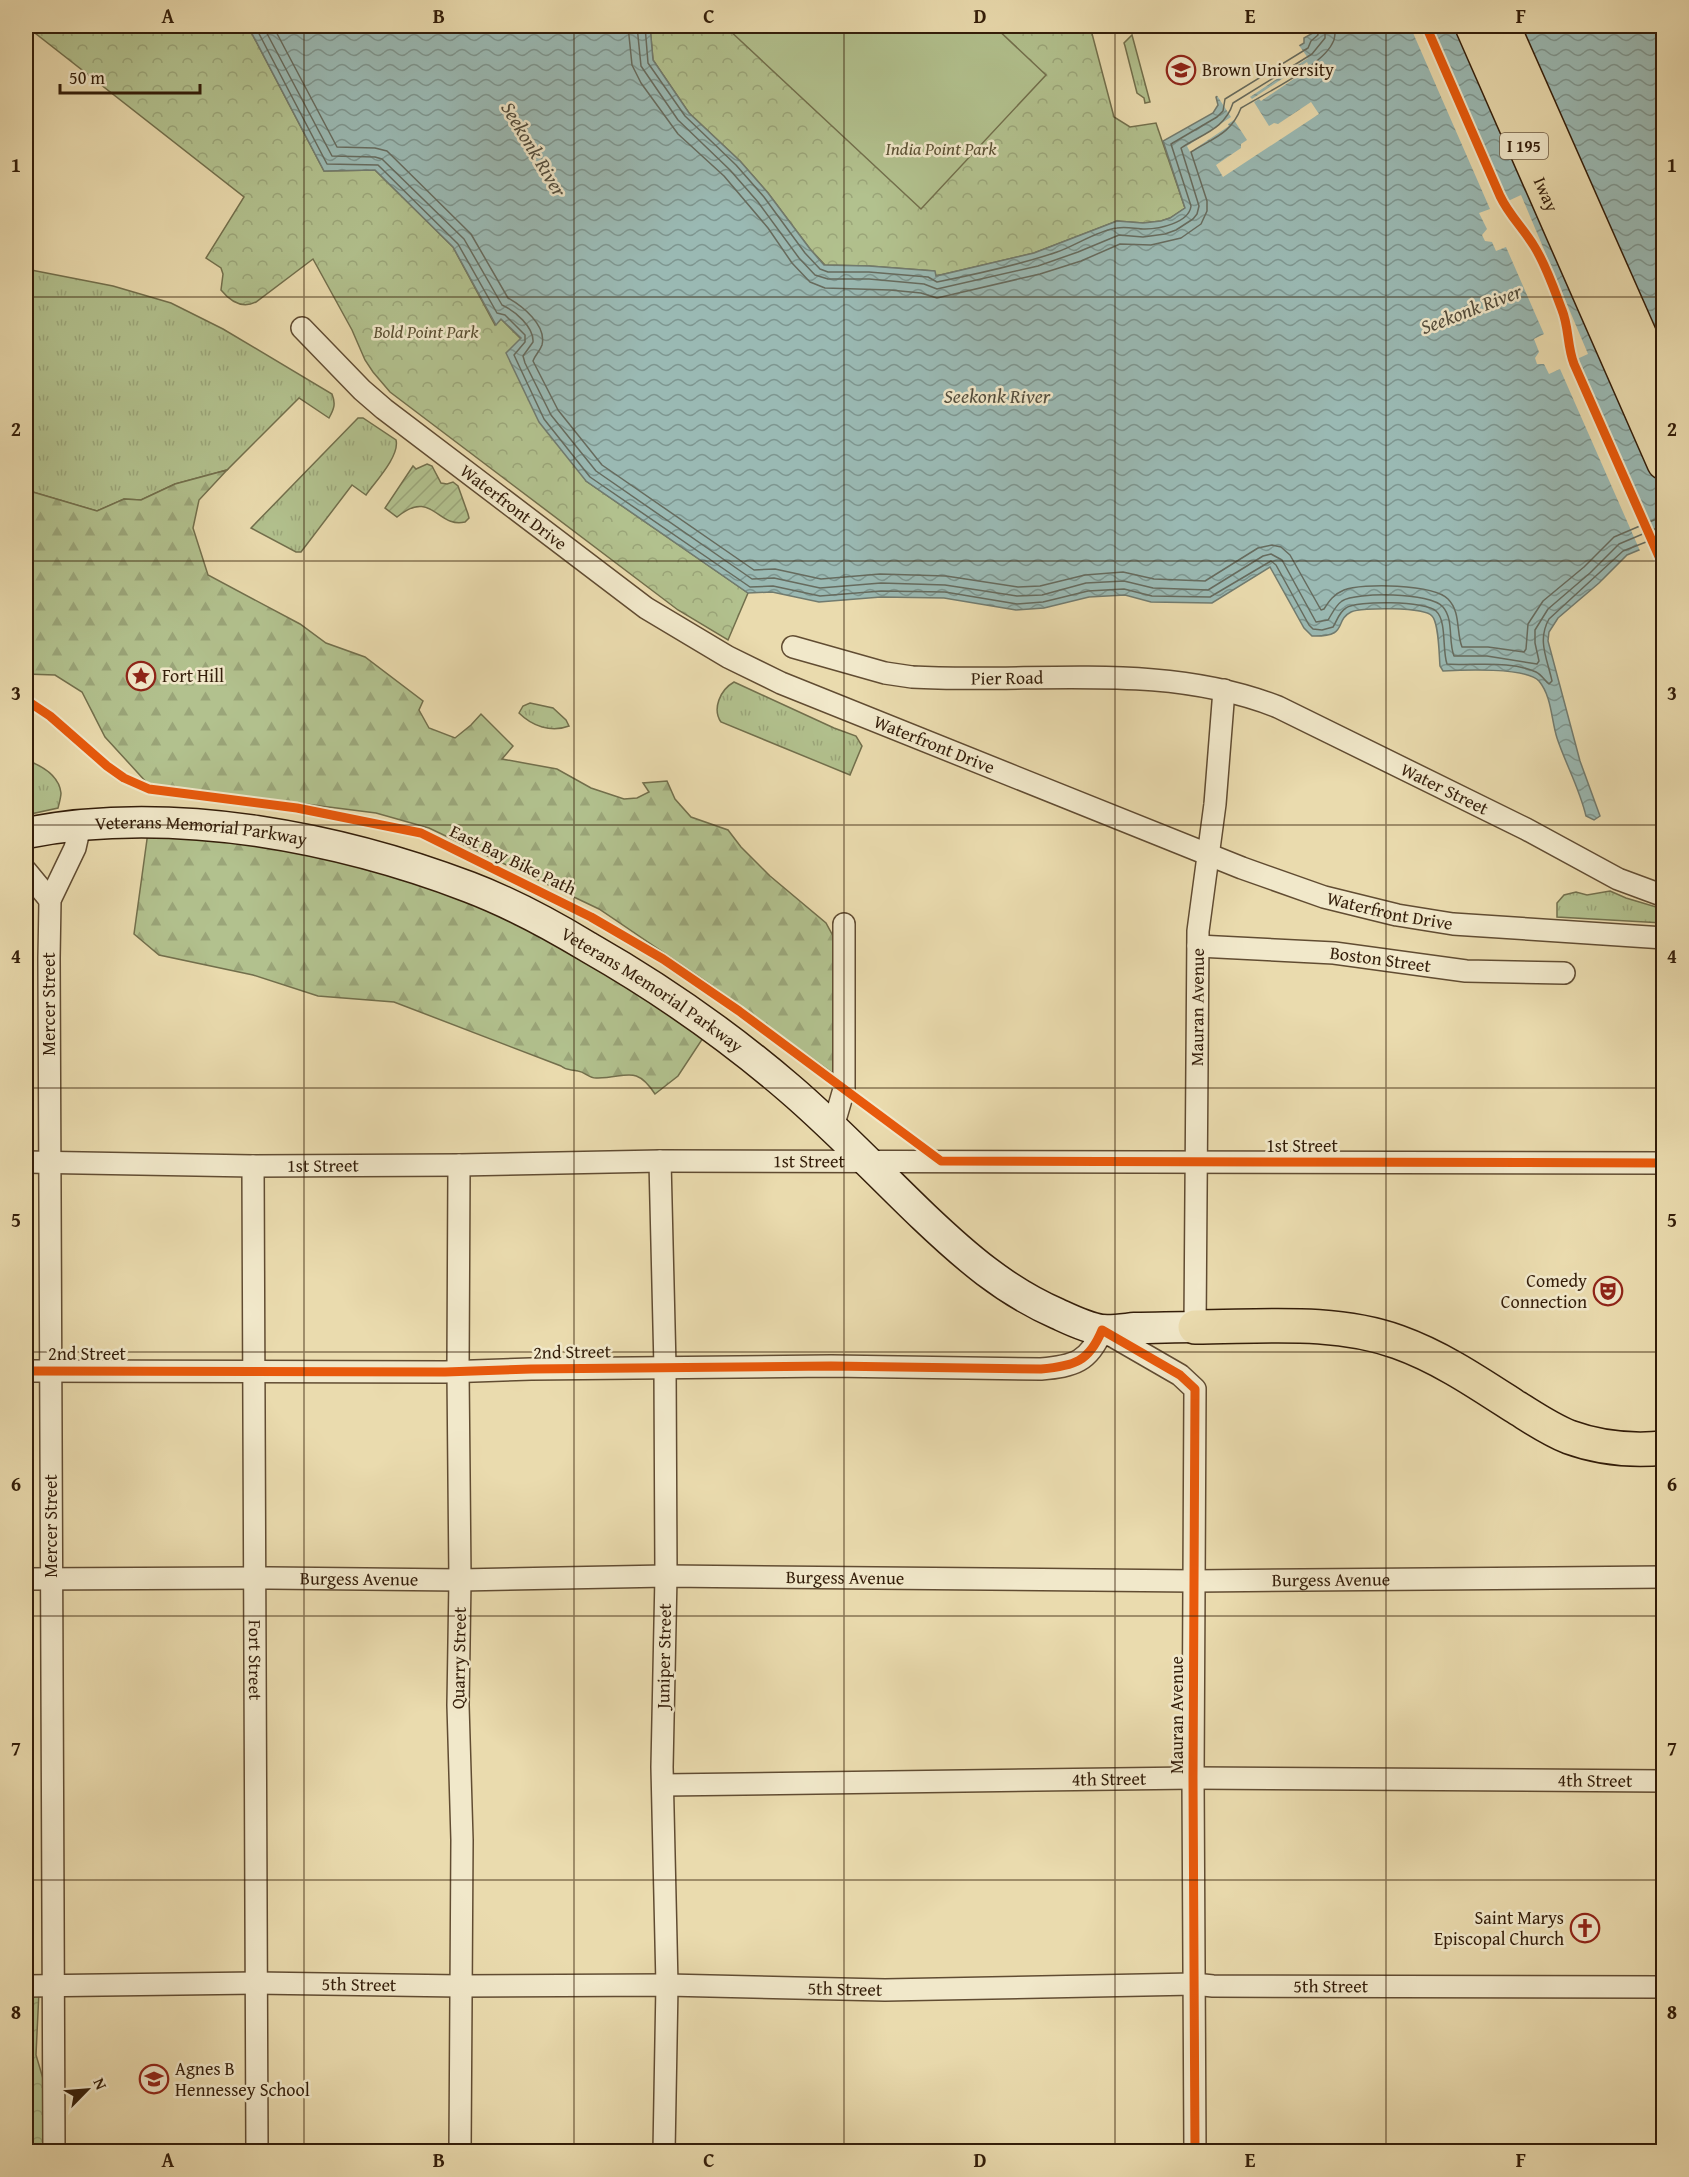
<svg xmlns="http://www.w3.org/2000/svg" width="1689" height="2177" viewBox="0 0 1689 2177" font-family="'Gentium Book Plus',serif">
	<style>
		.grass { fill: url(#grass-tufts); stroke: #726f4c; stroke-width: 1.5 }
		.forest { fill: url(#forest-firs); stroke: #726f4c; stroke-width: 1.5 }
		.park { fill: url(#park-crowns); stroke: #726f4c; stroke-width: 1.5 }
		.garden { fill: url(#garden-furrows); stroke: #726f4c; stroke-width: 1.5 }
		.pitch { fill: #b2c18e; stroke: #726f4c; stroke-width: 1.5 }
		.water { fill: url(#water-waves); stroke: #717b6f; stroke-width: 1.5 }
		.pier { fill: #eadbae }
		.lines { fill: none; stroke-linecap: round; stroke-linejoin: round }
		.shore { stroke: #666b5e; stroke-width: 1.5 }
		.street-casing { stroke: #614c32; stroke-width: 24 }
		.secondary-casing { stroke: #331d09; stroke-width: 33 }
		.highway-casing { stroke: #331d09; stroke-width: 36 }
		.street { stroke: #f1e8ca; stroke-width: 21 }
		.secondary { stroke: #f1e8ca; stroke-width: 30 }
		.highway { stroke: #eadbae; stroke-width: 33 }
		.cycleway-casing { stroke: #f1e8ca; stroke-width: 13 }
		.cycleway { stroke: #e8590c; stroke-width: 9 }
		.grid { fill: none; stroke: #331d09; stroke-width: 1.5; stroke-opacity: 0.55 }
		.labels { text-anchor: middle; stroke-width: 5; stroke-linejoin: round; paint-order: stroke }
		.shield { fill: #f1e8ca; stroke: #6c5a43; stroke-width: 1.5 }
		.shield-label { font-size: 16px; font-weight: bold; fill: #331d09 }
		.poi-label { font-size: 18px; fill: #331d09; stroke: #f1e8ca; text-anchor: start }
		.park-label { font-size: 18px; font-style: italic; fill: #594e31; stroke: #f1e8ca }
		.street-label { font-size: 18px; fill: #331d09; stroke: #f1e8ca }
		.water-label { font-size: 20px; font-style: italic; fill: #524c3c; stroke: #f1e8ca }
		.neatline { fill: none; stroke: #331d09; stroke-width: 2 }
		.grid-label { font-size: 20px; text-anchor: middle; font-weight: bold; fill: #331d09 }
	</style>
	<defs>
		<pattern id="grass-tufts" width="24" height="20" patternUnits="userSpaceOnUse" patternTransform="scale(1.5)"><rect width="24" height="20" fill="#b2c18e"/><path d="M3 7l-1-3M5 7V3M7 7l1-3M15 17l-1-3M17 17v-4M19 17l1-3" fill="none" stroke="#9aa579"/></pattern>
		<pattern id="forest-firs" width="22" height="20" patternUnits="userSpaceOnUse" patternTransform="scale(1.5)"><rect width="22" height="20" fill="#b2c18e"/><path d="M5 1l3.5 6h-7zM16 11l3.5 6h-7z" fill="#9aa579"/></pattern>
		<pattern id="park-crowns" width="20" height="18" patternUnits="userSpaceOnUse" patternTransform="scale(1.5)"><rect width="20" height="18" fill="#b2c18e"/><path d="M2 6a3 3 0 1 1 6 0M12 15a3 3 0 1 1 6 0" fill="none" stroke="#9aa579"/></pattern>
		<pattern id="garden-furrows" width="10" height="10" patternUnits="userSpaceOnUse" patternTransform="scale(1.5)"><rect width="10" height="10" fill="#b2c18e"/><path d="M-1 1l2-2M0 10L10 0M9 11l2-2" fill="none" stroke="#9aa579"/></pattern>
		<pattern id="water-waves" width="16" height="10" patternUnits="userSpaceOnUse" patternTransform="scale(1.5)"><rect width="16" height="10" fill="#9ab9b3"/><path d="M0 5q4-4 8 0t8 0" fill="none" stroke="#7e9690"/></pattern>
	</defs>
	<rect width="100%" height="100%" fill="#eadbae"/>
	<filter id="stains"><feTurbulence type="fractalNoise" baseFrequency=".00333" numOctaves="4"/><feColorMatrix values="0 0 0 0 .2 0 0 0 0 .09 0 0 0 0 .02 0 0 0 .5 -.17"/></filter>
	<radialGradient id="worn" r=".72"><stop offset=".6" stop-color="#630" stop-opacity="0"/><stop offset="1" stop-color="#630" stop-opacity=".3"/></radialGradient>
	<g class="grass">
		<path d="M1132,35L1150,102L1145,103L1144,98L1137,93L1125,46L1124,43Z"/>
		<path d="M26,269L113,286L171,303L223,329L332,394C336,404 334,409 329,418L299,398L227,470L175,484L141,500L124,499L97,511L26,490Z"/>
		<path d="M358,418H363L396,440C400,456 375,482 366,495L352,485L301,552H296L251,528Z"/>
		<path d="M734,682L834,728L856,736L862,746L850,775L721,722C712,709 720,690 734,682Z"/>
		<path d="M530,703L553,708L566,720L569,726C551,733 532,726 519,713L523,706Z"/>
		<path d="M26,760C40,765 59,775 61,793C61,797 59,804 58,808L26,815Z"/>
		<path d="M1610,891L1626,898L1663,909V923L1557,917V903L1564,895L1576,892L1587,895Z"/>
	</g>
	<g class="forest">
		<path d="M227,470L199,500L193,528L208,575L300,624L326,643L365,657L423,701L419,710L429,728L455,738L471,725L481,714L513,746L502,759L557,769L591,788L624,799L637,798L649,792L643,783L667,781L675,799L691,817L728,830L741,847L770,876L826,923L833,936L834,1074L707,982L599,909L429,828L376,813L148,784L105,737L82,692L55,675L26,674V490L97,511L124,499L141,500L175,484Z"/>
		<path d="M148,832L334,854L550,929L705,1035L678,1076L655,1094C635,1063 625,1079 596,1078C589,1078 585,1072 578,1071C570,1069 567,1071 561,1066L394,1002L318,996L253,975L159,955L134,934Z"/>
	</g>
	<g class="park">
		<path d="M26,26H248L324,171L375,170L453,247L495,325L501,319L521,339L586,481L748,593L728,640L678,610L390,392L373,372L365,360L352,330L313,259L256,302C242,309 230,301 221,290L223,274L221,268L206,258L244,197Z"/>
		<path d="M650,26H1090L1114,117L1130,127L1156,123L1185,208L1170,218L1161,221L1143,223L1117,221L1034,253L936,276L934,271L869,266L825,265L810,249L768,193L740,161L689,113L653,60Z"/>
		<path d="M26,1991H39L36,2055L44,2082V2151H26Z"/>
	</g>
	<path class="garden" d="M427,464L432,466L441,483L447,484L453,482L458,486L468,514L469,518L465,522C438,529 432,488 397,517L385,508L413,466L416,469Z"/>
	<path class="pitch" d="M729,26H994L1046,75L921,209L727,28Z"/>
	<path class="water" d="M248,26H650L653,60L689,113L740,161L768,193L810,249L824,265L869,266L935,271L936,276L1034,253L1117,221L1143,223L1161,221L1170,218L1185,208L1163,141L1213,113L1218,105L1216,97L1304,43V38L1313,33L1311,26H1663V540L1627,555L1599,583L1558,618L1549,632L1548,641L1580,761L1600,816L1594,820L1586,816C1579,787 1566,765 1557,738C1551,719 1552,697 1539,681C1527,667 1461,670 1443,671L1440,666C1439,655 1439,623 1432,616C1425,607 1361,607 1351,612C1333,621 1350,637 1312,636L1304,628L1270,567L1212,603L1151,602L1125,595L1089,597L1044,608L1016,610L944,598L881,597L819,602L772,592L748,593L586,481L539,422L506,353L521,338L501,319L496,325L453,247L375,170L324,171Z"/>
	<g class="pier">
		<path d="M1410,26H1432L1508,201L1521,195L1588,354L1577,359L1658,545L1641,553L1560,369L1549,374L1544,364H1537L1535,358L1539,352L1534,339L1544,334L1506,247L1496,251L1492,242L1485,241L1482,235L1487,229L1479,213L1490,209Z"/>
		<path d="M1298,44L1308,58L1250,97L1252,99L1307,62L1310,68L1261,101L1259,99L1254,102L1269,126L1274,123L1278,124L1311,102L1319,114L1223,177L1216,165L1241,148V144L1247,140L1234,120L1228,124L1229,126L1190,152L1187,146L1231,117L1216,94Z"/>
	</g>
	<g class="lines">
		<g class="shore">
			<path d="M255,26L327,164L378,165L458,244L497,313L505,315L525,335V342L514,355L544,419L590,477L750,587L773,586L820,596L881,591L945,592L1017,604L1043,602L1088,591L1124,589L1152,596L1210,597L1271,561L1276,565L1309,625L1313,629L1322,630L1333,627C1337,621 1339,612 1346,608C1356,600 1427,601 1436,611C1447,621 1442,650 1447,664C1476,666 1509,660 1536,672C1542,675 1545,681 1549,684L1552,681C1547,658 1537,640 1549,619L1623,551L1664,535"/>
			<path d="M263,26L332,156L375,157L382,159L464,239L502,305C515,311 534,327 533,342L523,356L525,363L551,415L596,471L752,579L774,578L820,588L881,583L945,585L1017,596L1042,595L1086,583L1124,581L1153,588L1208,590L1263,556L1271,554L1282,560L1316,622L1328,620C1332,614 1335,606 1342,601C1356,592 1431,592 1443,607C1454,620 1448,641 1454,656H1487L1537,664L1539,661L1535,643V630L1548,609L1590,573L1619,544L1657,528L1664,527"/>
			<path d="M273,26L337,147L375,148L387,151L471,234L508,298C522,306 547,325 542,345C540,351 535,355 533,361L558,410L602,465L754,570L775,569L821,579L880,574L946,576L1018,587L1040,586L1085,575L1123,572L1154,579L1205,581L1258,548L1272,545L1281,547L1290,555L1321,610L1324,609C1329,601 1334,594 1344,590C1362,583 1433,584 1448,599C1461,612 1456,632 1462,647H1488L1524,652L1526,649L1528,624L1543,601L1584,567L1614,537L1654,520L1664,518"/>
			<path d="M628,26L632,65L641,83L678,134L724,176L768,228L792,263L810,282L825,288L890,290L921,293L937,298L1040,274L1081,261L1120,244L1151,245L1181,238L1201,224L1207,211V201L1191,152C1213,138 1231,134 1241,108C1264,94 1321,66 1332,44C1336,38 1335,32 1334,26"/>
			<path d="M637,26L641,66L678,120L730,170L758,202L799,258L815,275L828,279H869L924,284L937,289L1038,266L1078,252L1119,235L1143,237L1165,234L1176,230L1193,219L1197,214L1199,206L1181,148C1202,134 1225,129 1233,103L1312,54L1325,38V26"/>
			<path d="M645,26L648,63L685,116L736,165L764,197L805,253L820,269L828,272H869L928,277L937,282C977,274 1019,265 1057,252C1077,245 1096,231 1117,228C1126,226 1136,229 1145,229C1159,229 1189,223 1191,206L1171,144L1217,117L1223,111L1225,99L1308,48L1311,41L1318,35L1317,26"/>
		</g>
		<g class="street-casing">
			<g id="street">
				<path id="s1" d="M302,328L362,390L384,409L646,608L728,657L781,683L1242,868L1324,897L1397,915L1453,924L1664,938"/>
				<path id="s2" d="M793,647L885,673L912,677C1033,684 1162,661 1278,707L1526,829L1618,879L1664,896"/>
				<path d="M26,871L50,900"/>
				<path id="s3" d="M1198,946L1334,953L1466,971L1564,973"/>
				<path d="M833,1127L844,1089V924"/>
				<path d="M660,1161L665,1367L666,1576L662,1767L667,1985L664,2152"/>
				<path id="s4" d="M26,1162L253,1166L459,1165L660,1161L1664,1163"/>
				<path d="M459,1165L458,1371L460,1580L458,1705L462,1840L460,2152"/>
				<path id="s5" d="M253,1166L257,2152"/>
				<path id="s6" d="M1195,1327L1198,931L1215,804L1224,690"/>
				<path d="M26,1371L445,1372L531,1369L831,1366L1041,1369C1074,1366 1089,1362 1102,1330L1180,1375L1195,1389L1193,1778L1195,2152"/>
				<path id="s7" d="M26,1579L269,1578L460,1580L666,1576L1194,1581L1664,1577"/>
				<path id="s8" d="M663,1785L1193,1778L1664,1781"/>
				<path id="s9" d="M26,1986L256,1983L460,1986L667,1985L885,1990L1194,1984L1213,1986L1664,1987"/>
				<path d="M54,2152L49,958L50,900L75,848L80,826"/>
			</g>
		</g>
		<g class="secondary-casing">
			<g id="secondary">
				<path id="s10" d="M26,833C102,818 181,820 257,831C330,842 401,861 469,887C511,903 550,924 588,947C660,988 726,1034 789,1088C837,1129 879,1174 924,1217C965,1256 1005,1291 1058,1314C1071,1320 1087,1328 1102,1330C1112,1331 1124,1329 1135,1328C1155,1328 1175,1327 1195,1327"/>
			</g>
		</g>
		<g class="highway-casing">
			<g id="highway">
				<path id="s11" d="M1472,26L1664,463"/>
				<path d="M1503,26L1664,390"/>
				<path d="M1195,1327C1262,1327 1334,1319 1398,1342C1440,1357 1477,1382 1514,1406C1532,1417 1549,1429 1569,1437C1599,1448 1632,1451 1664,1448"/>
			</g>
		</g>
		<use href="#street" class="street"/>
		<use href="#secondary" class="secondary"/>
		<use href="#highway" class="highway"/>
		<g class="cycleway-casing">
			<g id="cycleway">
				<path d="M1426,26L1500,196C1509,215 1523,228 1534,246C1546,265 1554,289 1562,310C1569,327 1567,346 1574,364L1664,568"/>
				<path d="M26,700L50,716L107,766L124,778L149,789L297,808L421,833L591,917L663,959L739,1011L941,1161L1664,1163"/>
				<path d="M26,1371L445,1372L531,1369L831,1366L1041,1369C1074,1366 1089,1362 1102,1330L1180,1375L1195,1389L1193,1778L1195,2152"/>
			</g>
		</g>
		<use href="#cycleway" class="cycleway"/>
	</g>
	<path class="grid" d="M304,26V2152M574,26V2152M844,26V2152M1115,26V2152M1386,26V2152M26,297H1664M26,561H1664M26,825H1664M26,1088H1664M26,1352H1664M26,1616H1664M26,1880H1664"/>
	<defs>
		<g id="university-ring" transform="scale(1.5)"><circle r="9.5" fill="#f1e8ca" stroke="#8f2418" stroke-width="1.5"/><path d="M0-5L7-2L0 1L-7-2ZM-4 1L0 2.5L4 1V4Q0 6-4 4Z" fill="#8f2418"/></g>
		<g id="sight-ring" transform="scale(1.5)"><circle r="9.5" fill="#f1e8ca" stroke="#8f2418" stroke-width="1.5"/><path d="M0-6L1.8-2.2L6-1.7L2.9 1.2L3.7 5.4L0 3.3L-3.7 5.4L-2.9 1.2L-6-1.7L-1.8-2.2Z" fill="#8f2418"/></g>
		<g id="theatre-ring" transform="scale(1.5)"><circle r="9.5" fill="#f1e8ca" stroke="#8f2418" stroke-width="1.5"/><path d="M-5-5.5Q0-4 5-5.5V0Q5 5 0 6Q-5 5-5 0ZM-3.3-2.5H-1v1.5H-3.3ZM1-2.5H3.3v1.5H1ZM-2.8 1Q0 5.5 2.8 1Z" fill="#8f2418"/></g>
		<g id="church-ring" transform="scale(1.5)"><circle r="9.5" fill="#f1e8ca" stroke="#8f2418" stroke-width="1.5"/><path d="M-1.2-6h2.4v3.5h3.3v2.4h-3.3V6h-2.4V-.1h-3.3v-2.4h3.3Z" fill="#8f2418"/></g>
		<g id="school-ring" transform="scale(1.5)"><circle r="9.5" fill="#f1e8ca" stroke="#8f2418" stroke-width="1.5"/><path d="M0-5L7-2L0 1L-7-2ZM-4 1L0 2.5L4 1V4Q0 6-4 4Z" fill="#8f2418"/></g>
	</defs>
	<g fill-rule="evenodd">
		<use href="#university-ring" x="1181" y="70"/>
		<use href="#sight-ring" x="141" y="676"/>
		<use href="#theatre-ring" x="1608" y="1291"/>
		<use href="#church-ring" x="1585" y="1928"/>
		<use href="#school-ring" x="154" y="2079"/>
	</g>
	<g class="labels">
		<rect class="shield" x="1500" y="133" width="48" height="26" rx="4.5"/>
		<g class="shield-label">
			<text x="1524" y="152">I 195</text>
		</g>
		<g class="poi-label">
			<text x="1202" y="76">Brown University</text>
			<text x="162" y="682">Fort Hill</text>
			<text x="1587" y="1287" text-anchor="end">Comedy<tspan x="1587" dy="21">Connection</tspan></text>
			<text x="1564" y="1924" text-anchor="end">Saint Marys<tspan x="1564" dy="21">Episcopal Church</tspan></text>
			<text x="175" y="2075">Agnes B<tspan x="175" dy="21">Hennessey School</tspan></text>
		</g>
		<g class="park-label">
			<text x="941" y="155">India Point Park</text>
			<text x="426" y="338">Bold Point Park</text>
		</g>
		<g class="street-label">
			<text dy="6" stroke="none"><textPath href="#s11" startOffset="184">Iway</textPath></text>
			<text dy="6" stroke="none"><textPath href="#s1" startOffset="278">Waterfront Drive</textPath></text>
			<text dy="6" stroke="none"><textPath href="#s2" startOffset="218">Pier Road</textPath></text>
			<text dy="6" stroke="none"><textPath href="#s1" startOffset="764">Waterfront Drive</textPath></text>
			<text dy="6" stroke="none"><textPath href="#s2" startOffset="678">Water Street</textPath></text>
			<text dy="6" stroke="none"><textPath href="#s10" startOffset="176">Veterans Memorial Parkway</textPath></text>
			<text transform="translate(513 860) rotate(26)" y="6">East Bay Bike Path</text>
			<text dy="6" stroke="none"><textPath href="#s1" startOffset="1250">Waterfront Drive</textPath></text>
			<text dy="6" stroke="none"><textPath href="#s3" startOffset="183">Boston Street</textPath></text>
			<text dy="6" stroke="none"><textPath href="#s10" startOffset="662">Veterans Memorial Parkway</textPath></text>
			<text transform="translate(49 1004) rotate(-90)" y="6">Mercer Street</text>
			<text dy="6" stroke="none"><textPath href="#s6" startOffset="320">Mauran Avenue</textPath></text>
			<text x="1302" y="1152">1st Street</text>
			<text dy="6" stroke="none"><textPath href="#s4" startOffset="783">1st Street</textPath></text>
			<text dy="6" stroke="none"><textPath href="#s4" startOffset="297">1st Street</textPath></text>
			<text transform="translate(572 1352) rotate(-1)" y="6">2nd Street</text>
			<text x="87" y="1360">2nd Street</text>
			<text transform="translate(51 1526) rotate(-90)" y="6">Mercer Street</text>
			<text dy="6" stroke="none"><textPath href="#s7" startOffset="819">Burgess Avenue</textPath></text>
			<text dy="6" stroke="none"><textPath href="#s7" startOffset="333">Burgess Avenue</textPath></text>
			<text dy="6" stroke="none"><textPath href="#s7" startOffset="1305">Burgess Avenue</textPath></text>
			<text transform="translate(664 1656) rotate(-89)" y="6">Juniper Street</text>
			<text transform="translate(459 1658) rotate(-89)" y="6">Quarry Street</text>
			<text dy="6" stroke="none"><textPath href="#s5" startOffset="494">Fort Street</textPath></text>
			<text transform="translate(1177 1715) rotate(-90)" y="6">Mauran Avenue</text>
			<text dy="6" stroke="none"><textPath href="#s8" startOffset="446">4th Street</textPath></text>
			<text dy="6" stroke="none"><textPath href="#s8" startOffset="932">4th Street</textPath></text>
			<text dy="6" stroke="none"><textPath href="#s9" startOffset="333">5th Street</textPath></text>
			<text dy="6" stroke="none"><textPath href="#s9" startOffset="1305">5th Street</textPath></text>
			<text dy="6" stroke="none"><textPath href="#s9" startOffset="819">5th Street</textPath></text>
		</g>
		<g class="water-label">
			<text transform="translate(534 149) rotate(59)" y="7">Seekonk River</text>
			<text transform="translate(1471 309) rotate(-21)" y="7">Seekonk River</text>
			<text x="997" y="403">Seekonk River</text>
		</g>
	</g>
	<rect width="1689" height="2177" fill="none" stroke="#eadbae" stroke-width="66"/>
	<g transform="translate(87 2090) rotate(65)" stroke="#f1e8ca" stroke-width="4.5" paint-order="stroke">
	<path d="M0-4.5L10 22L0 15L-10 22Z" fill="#331d09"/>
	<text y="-9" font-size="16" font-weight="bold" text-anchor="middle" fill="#331d09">N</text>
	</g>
	<path d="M60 84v9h140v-9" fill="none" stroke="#331d09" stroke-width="3"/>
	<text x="69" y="84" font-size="18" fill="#331d09" stroke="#f1e8ca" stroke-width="4.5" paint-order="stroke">50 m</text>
	<rect x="33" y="33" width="1623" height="2111" class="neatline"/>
	<g class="grid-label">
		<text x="168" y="23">A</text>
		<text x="439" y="23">B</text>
		<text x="709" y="23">C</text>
		<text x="980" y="23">D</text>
		<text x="1250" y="23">E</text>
		<text x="1521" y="23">F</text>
		<text x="16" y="172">1</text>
		<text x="1672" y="172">1</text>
		<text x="16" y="436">2</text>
		<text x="1672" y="436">2</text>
		<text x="16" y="700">3</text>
		<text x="1672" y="700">3</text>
		<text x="16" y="963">4</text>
		<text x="1672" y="963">4</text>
		<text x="16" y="1227">5</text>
		<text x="1672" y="1227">5</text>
		<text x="16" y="1491">6</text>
		<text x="1672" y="1491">6</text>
		<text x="16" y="1755">7</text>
		<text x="1672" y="1755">7</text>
		<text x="16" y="2019">8</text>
		<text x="1672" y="2019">8</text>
		<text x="168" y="2167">A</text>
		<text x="439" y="2167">B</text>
		<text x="709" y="2167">C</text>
		<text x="980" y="2167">D</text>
		<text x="1250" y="2167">E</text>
		<text x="1521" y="2167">F</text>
	</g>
	<rect width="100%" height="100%" filter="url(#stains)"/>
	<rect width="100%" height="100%" fill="url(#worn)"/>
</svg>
